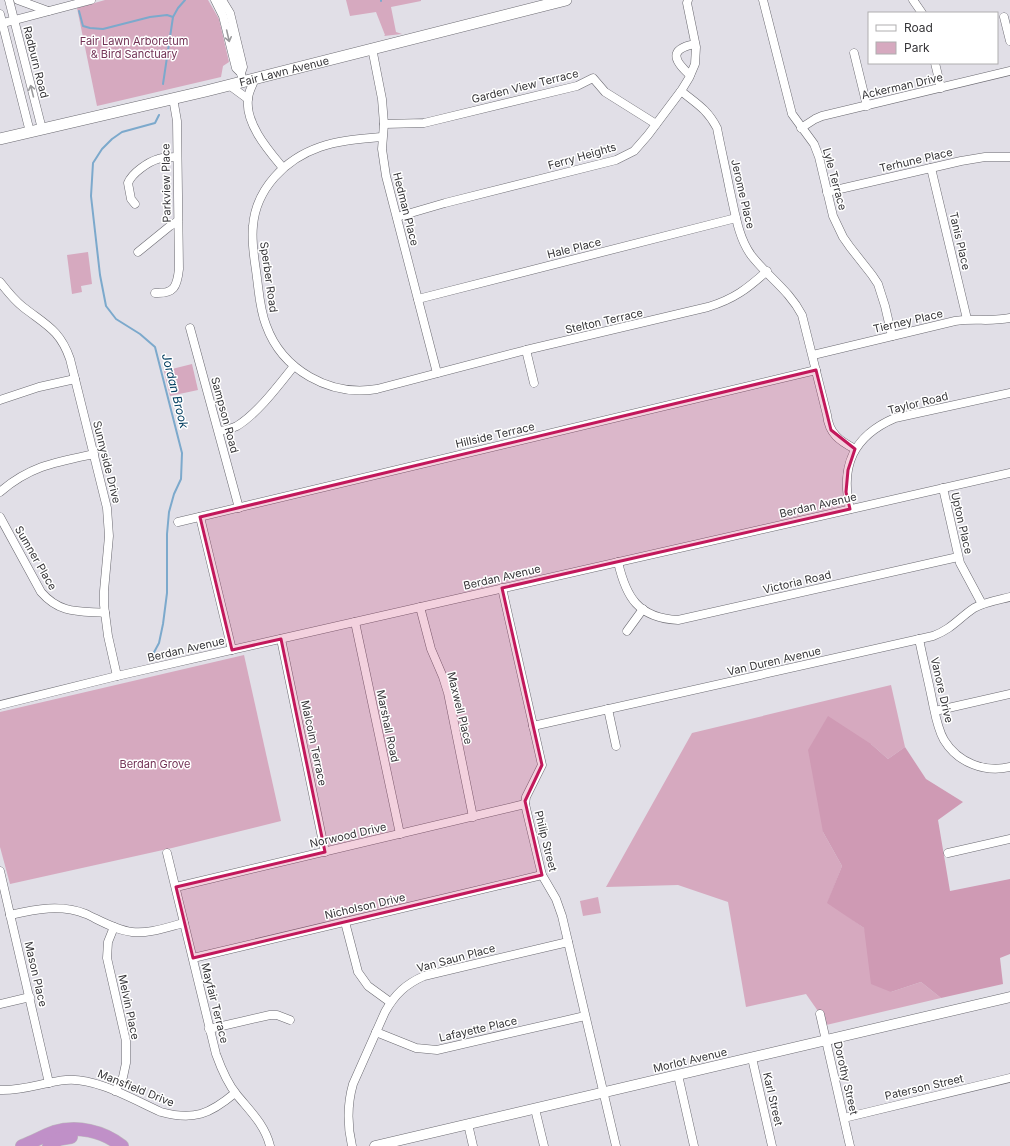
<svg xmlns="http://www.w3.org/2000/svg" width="1010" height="1146" viewBox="0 0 1010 1146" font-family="Inter,sans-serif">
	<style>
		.green { fill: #d6a9bf }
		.forest { fill: #cf9ab4 }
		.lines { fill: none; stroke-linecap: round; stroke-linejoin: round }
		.stream { stroke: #7ca9cc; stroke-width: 2 }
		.minor-casing { stroke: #6b6a71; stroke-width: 9 }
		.tertiary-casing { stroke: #6b6a71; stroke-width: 11 }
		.secondary-casing { stroke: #6b6a71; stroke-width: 12 }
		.trunk-casing { stroke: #bfbebf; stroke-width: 14 }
		.minor { stroke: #fff; stroke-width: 8 }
		.tertiary { stroke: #fff; stroke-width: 10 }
		.secondary { stroke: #fff; stroke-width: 11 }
		.trunk { stroke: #c090c8; stroke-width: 13 }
		.oneway { stroke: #9a9a9c }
		.marked { fill: #c2185b; fill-opacity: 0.2; stroke: #c2185b; stroke-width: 3; stroke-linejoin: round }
		.labels { text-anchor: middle; stroke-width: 3; stroke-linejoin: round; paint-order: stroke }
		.park-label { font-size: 11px; fill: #723255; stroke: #fff }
		.street-label { font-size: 11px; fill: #363538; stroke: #fff }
		.water-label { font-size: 12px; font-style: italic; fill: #053f61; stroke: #fff }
	</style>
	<rect width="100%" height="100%" fill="#e1dfe7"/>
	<g class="green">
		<path d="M105,0H208L219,19L229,62L223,66L221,77L97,106L77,8Z"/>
		<path d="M346,0H421V1L391,7L396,32L402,34L384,36L385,35L376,12L350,16Z"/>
		<path d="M88,252L92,284L81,286L82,292L72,294L67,255Z"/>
		<path d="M192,364L198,390L170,396L164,371Z"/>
		<path d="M244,655L281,821L172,848L10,884L0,847V712Z"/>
		<path d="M891,685L905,747L888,759L871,744L823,832L842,866L828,902L864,928L891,992L921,982L941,998L822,1026L820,1014L806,994L746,1007L728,902L678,885L606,887L692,733Z"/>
		<path d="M598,897L601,913L583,916L580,901Z"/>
	</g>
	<path class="forest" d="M828,716L871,744L888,759L905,747L926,779L963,802L938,820L950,891L1010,879V954L1000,958L1003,984L941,998L921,982L891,992L871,984L864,928L827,903L842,866L823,832L808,750Z"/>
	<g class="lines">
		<g class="stream">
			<path d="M381,1V0"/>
			<path d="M79,11L83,26L90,28L103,29L150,17L167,15L173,17"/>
			<path d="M163,84L173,17L178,8L185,0"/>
			<path d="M152,656L159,643L163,624L167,593V534L169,512L174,494L181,479L182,453L155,347L140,334L116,319L106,306L100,275L91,196L93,163L102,149L112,139L122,132L155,123L159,115"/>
		</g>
		<g class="minor-casing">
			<g id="minor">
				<path d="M9,0L42,129"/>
				<path d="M18,0L48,11"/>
				<path d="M215,0L223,16L236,68L241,73L243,82"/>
				<path d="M222,0L230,13L243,67L241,73"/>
				<path d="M763,0L792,114L814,144L819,157L833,216L843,237L850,247L872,275L878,284L885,306L892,336"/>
				<path d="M913,0L922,13"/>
				<path d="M0,14L30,132"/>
				<path d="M1004,17L1010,41"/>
				<path d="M0,24L91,0"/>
				<path d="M372,48L382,99L384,124L382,149L386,176L437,373"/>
				<path d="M854,53L867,106"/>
				<path d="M935,63L941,88"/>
				<path d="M690,75C673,60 669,49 695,44"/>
				<path d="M255,78C253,85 248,92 248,99C245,124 269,151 283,168"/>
				<path d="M229,85L248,99"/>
				<path d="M681,91C697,104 707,109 717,128C721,149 726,170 730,191C735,212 738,237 751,255C768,277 789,290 802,315L827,415C829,434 840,441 855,449"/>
				<path d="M384,124L424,123L577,86L593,78L605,92L656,124"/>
				<path d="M801,128L815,119L822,116L1010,71"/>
				<path d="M382,137C361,139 340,140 320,147C285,159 256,189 253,226C251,244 255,261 257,278C259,293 260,310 266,325C282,370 330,397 377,389L526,350L708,307C734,299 747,289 767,271"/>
				<path d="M931,168L967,319"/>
				<path d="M827,192L961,161L985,157H1010"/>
				<path d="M135,204L131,199L128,183C132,173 148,162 158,159C164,157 171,157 177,157"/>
				<path d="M397,217L445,203L616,160L634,151L648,135L681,91L689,78L695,64L696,47L687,3L688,0"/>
				<path d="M138,252L170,226L178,221"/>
				<path d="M0,282C7,291 14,300 23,307C46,325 60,330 70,359L107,508L109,536L104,591V605L108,636L117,676"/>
				<path d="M155,293C174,294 177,287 179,269L177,121L173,98"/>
				<path d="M418,299L736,218"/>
				<path d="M190,328L239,508"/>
				<path d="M526,350L534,383"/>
				<path d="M813,355L955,321C974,318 992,322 1010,318"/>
				<path d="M0,400L39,387L75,379"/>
				<path d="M219,431C225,430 231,429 237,426C258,413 278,386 294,366"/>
				<path d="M943,488L960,563L982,604"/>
				<path d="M0,492C30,466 56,462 94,454"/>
				<path d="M850,509C840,466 853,436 895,418L1010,393"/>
				<path d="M0,517L41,592C60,614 79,611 105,613"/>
				<path d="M200,517L232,650"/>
				<path d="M178,522L816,370"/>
				<path d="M618,562C626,597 638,618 678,620L958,557"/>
				<path d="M502,588L542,765L526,797L525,804L542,875L556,899L562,916L616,1146"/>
				<path d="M420,607L431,649L443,677L448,693L473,817"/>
				<path d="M355,622L400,834"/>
				<path d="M627,631L643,609"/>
				<path d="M281,639L325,852"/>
				<path d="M919,639C923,659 928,679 932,699C935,713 937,728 944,740C958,763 985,773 1010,767"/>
				<path d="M0,705L117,676L1010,473"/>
				<path d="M608,709L616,746"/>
				<path d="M935,711L1010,694"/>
				<path d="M533,726L933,636C952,629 959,618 974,608C985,602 998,600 1010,597"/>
				<path d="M167,853L216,1054C221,1068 227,1083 237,1095C250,1111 265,1125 270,1146"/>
				<path d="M948,853L1010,839"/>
				<path d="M0,871L49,1083"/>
				<path d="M176,887L525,804"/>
				<path d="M10,915C36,909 61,904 86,914C101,921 116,930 132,932C149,934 168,927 184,923"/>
				<path d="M345,922L358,972L368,986L390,1002"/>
				<path d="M114,927L108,942L107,958L126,1041V1063L123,1077L115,1091"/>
				<path d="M193,958L542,875"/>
				<path d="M0,1004L30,997"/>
				<path d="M820,1014L850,1146"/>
				<path d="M209,1029L270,1015H277L290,1020"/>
				<path d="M376,1032L416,1048L437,1050L585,1016"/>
				<path d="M752,1058L772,1146"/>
				<path d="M678,1075L694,1146"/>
				<path d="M0,1090C23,1091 44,1082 66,1080C95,1077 134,1100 161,1112C194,1121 210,1114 235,1093"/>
				<path d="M535,1109L544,1146"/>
				<path d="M844,1118L1010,1078"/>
				<path d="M468,1124L473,1146"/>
				<path d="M352,1146C347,1124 347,1105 353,1084L385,1012C395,994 406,984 424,976L568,942"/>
			</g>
		</g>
		<g class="tertiary-casing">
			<path id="tertiary" d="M375,1146L1010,997"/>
		</g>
		<g class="secondary-casing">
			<g id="secondary">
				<path id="s1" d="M0,139L206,91L566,0"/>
			</g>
		</g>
		<g class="trunk-casing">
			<g id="trunk">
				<path d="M22,1146C33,1142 43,1136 54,1132C77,1125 103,1131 122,1146"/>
				<path d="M49,1146L59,1139L71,1137"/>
			</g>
		</g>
		<use href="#minor" class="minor"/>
		<use href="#tertiary" class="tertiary"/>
		<use href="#secondary" class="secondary"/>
		<use href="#trunk" class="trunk"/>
	</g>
	<defs><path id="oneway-shaft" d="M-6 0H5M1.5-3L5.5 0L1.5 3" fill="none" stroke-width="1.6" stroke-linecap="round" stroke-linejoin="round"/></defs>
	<g class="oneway">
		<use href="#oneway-shaft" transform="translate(228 36) rotate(77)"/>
		<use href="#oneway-shaft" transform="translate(32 91) rotate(-104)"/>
	</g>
	<path class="marked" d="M816,370L831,430L855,449L848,470L846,492L850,509L502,588L542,765L525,801L542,875L193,958L176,887L325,852L281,639L232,650L200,517Z"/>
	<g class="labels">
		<g class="park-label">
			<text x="134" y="45">Fair Lawn Arboretum<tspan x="134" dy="13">&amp; Bird Sanctuary</tspan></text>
			<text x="155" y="768">Berdan Grove</text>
		</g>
		<g class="street-label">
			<text transform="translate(36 62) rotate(76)" y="4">Radburn Road</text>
			<text dy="4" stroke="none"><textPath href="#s1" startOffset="292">Fair Lawn Avenue</textPath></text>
			<text transform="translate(525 86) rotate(-14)" y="4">Garden View Terrace</text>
			<text transform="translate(902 86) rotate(-13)" y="4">Ackerman Drive</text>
			<text transform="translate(582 156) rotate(-16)" y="4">Ferry Heights</text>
			<text transform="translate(916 160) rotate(-13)" y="4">Terhune Place</text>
			<text transform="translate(835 179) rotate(75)" y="4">Lyle Terrace</text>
			<text transform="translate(166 183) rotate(-91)" y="4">Parkview Place</text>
			<text transform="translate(743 194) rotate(77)" y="4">Jerome Place</text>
			<text transform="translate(406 209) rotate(76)" y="4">Hedman Place</text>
			<text transform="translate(960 241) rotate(77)" y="4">Tanis Place</text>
			<text transform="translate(574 248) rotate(-14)" y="4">Hale Place</text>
			<text transform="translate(269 277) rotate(82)" y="4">Sperber Road</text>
			<text transform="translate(604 321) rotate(-13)" y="4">Stelton Terrace</text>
			<text transform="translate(908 321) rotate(-13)" y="4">Tierney Place</text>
			<text transform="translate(918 403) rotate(-14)" y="4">Taylor Road</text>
			<text transform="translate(225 415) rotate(75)" y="4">Sampson Road</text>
			<text transform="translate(495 435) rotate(-13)" y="4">Hillside Terrace</text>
			<text transform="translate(107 462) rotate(76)" y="4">Sunnyside Drive</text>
			<text transform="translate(818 505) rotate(-13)" y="4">Berdan Avenue</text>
			<text transform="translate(962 523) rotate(77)" y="4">Upton Place</text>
			<text transform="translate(36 558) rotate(60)" y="4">Sumner Place</text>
			<text transform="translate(502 577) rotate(-13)" y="4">Berdan Avenue</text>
			<text transform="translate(797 582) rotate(-13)" y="4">Victoria Road</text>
			<text transform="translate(186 649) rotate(-13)" y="4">Berdan Avenue</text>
			<text transform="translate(774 661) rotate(-13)" y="4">Van Duren Avenue</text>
			<text transform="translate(942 690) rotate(77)" y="4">Vanore Drive</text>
			<text transform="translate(460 708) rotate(76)" y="4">Maxwell Place</text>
			<text transform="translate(388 726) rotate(78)" y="4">Marshall Road</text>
			<text transform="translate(314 743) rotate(78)" y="4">Malcolm Terrace</text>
			<text transform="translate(348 835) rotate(-13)" y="4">Norwood Drive</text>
			<text transform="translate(546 841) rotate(76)" y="4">Philip Street</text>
			<text transform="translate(365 906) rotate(-13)" y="4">Nicholson Drive</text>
			<text transform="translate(456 958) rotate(-15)" y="4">Van Saun Place</text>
			<text transform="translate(36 974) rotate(77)" y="4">Mason Place</text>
			<text transform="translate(215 1003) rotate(76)" y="4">Mayfair Terrace</text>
			<text transform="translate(129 1007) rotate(78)" y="4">Melvin Place</text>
			<text transform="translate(478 1029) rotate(-13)" y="4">Lafayette Place</text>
			<text transform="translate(690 1060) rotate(-13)" y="4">Morlot Avenue</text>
			<text transform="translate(846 1078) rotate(77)" y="4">Dorothy Street</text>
			<text transform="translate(924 1087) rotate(-13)" y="4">Paterson Street</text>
			<text transform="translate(136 1088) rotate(22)" y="4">Mansfield Drive</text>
			<text transform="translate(773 1099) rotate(77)" y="4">Karl Street</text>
		</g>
		<g class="water-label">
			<text transform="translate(175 391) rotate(76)" y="4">Jordan Brook</text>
		</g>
	</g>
	<rect x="868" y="12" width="130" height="52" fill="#ffffff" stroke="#afaeaf"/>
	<rect x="876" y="25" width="20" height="6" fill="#ffffff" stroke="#afaeaf"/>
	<text x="904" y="32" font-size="12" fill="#363538">Road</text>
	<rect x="876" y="42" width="20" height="12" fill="#d6a9bf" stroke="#afaeaf"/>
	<text x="904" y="52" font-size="12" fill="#363538">Park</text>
</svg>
